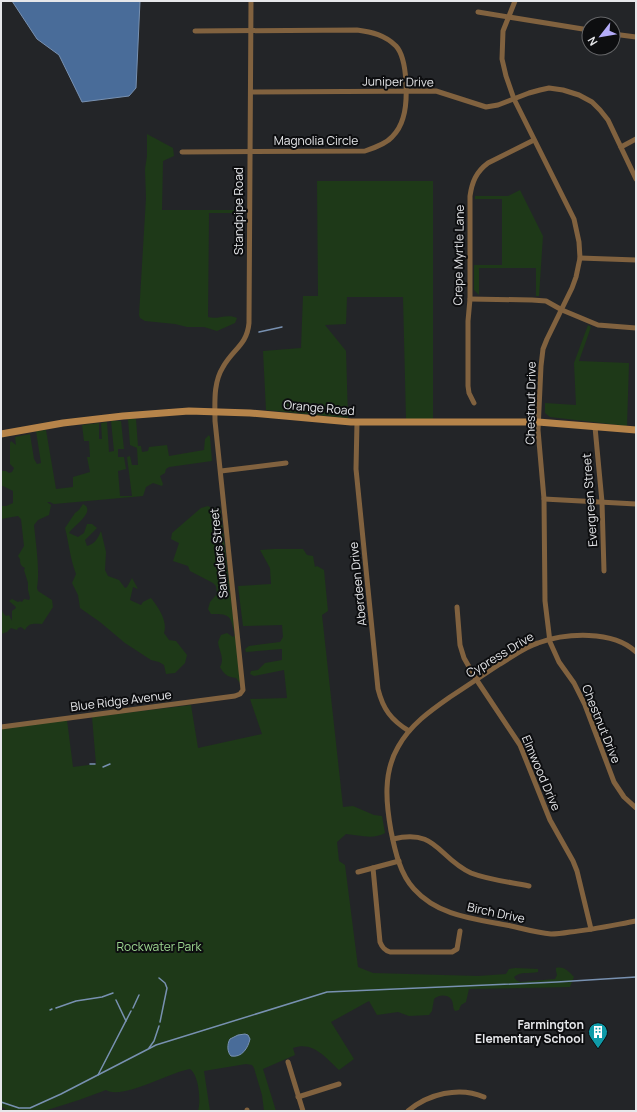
<svg xmlns="http://www.w3.org/2000/svg" width="637" height="1112" viewBox="0 0 637 1112" font-family="Manrope,sans-serif">
	<style>
		.green { fill: #1e3918 }
		.water { fill: #496c99; stroke: #7891b1 }
		.lines { fill: none; stroke-linecap: round; stroke-linejoin: round }
		.stream { stroke: #7891b1; stroke-width: 1.5 }
		.street { stroke: #81623f; stroke-width: 5 }
		.secondary { stroke: #b6844a; stroke-width: 7 }
		.labels { text-anchor: middle; stroke-width: 4; stroke-linejoin: round; paint-order: stroke }
		.street-label { font-size: 12px; fill: #e6e7ea; stroke: #0d0e10 }
		.park-label { font-size: 12px; fill: #9dd791; stroke: #0d0e10 }
		.poi-label { font-size: 12px; font-weight: bold; fill: #e6e7ea; stroke: #0d0e10; text-anchor: end }
	</style>
	<rect width="100%" height="100%" fill="#232528"/>
	<g class="green">
		<path d="M147,134L173,148L174,156L163,161L162,210H246V213H209L208,317C217,320 228,313 237,318L235,323L217,331L204,327H187L175,324L145,321L140,318L139,315L146,198L145,169L147,156Z"/>
		<path d="M317,181H433V419H406L403,297H347L346,324L325,325L346,351L348,418L266,410L263,351L301,348L303,296H318Z"/>
		<path d="M520,190L543,236L539,296H536V268H479V295L474,290V265H502V199H475V196H508Z"/>
		<path d="M588,325L591,327L579,361L629,363L627,426L550,417L545,413V403L576,405L574,363Z"/>
		<path d="M128,419H136L138,446H141L142,452L148,451L149,447L167,445L169,456L204,450L205,439L209,435L210,437L212,461L169,467L166,469L165,473L160,476L163,484L162,486L153,483L146,487L143,496L54,504L50,502H47L51,505L49,515L38,520L34,525C36,546 40,569 37,588L38,591L52,600L53,607L42,624C35,624 29,622 25,630L21,627L18,628L17,630L11,628L7,632L1,634V607L3,613L6,616L9,615L12,621V611L16,608L15,606L9,601L12,599L18,602L20,601L22,602L24,599L29,600L30,598L28,590V583L24,570L25,568C21,566 20,564 20,559L18,556L24,546L21,519L18,516L1,519V506H6L13,503V491L3,486H1V471H6L9,473L12,472L14,468L10,464V443L11,441L16,445L15,437L30,434L34,459L37,464L41,463L36,431L46,430L56,489L73,487V477L90,472L87,457H90L89,441H84L82,425L99,423V439H102L101,423L107,422L109,452L114,451L111,421H121L124,449H118V457H124L126,469L118,471L120,496H132L127,457L130,456L132,465H138L137,448L130,445Z"/>
		<path d="M83,504C97,511 73,526 69,533L78,537L84,533L87,524H92L97,528L85,540L87,546C95,544 98,538 101,531L106,552L105,570L108,576L119,580L125,588L127,587L132,578L138,589L133,587L130,600L141,605L143,602L151,598C158,607 168,621 164,633L169,640L176,641L187,655L185,663L175,673L166,674L164,665L159,662L151,660L125,643L100,622L80,608L78,595L72,583L76,574C70,559 69,543 65,528L75,513L79,510Z"/>
		<path d="M208,506C213,509 216,509 220,506L240,676V683L236,678C227,677 224,674 220,667C225,658 219,651 218,642L221,635L227,633L233,637L235,635C230,616 232,614 211,614L208,609L210,602L217,594L216,586L213,583L190,571L188,566L173,561L179,543L171,539L172,533L201,508Z"/>
		<path d="M274,549H303L307,555L313,556L315,567L317,566L324,570L328,611L322,615L343,807L353,806L374,815L382,816L385,833C373,840 359,835 346,834L337,842L339,861L345,865L358,967L373,973L478,976L506,974L509,969L515,968L538,969V972C530,974 520,971 514,977L516,980L520,982L555,979L557,975L556,971V968C564,966 569,972 574,977L570,987L469,989L466,1002L461,1005L459,1010L455,1011C452,1007 454,1003 451,999C447,994 438,995 434,999L432,1011L429,1015L409,1016L398,1012L377,1015L369,1001L331,1022L354,1059L339,1070C325,1057 313,1041 293,1048L295,1055L263,1069L276,1111H264L262,1095L254,1068L252,1065L246,1064L204,1071L210,1111H198C201,1101 199,1075 190,1069C170,1072 123,1100 106,1090L79,1100L44,1111H8L1,1106V729L67,720L73,767L96,764L92,717L191,705L198,748L262,734L250,699L287,698L284,670L254,676L250,674L251,671L258,670L265,663L282,660V649L246,652L245,649L249,646L280,642L283,637L282,625L243,626L238,586L271,584L270,568L260,550Z"/>
	</g>
	<g class="water">
		<path d="M12,1H140L136,88L129,96L82,102L59,55L37,39Z"/>
		<path d="M245,1034L248,1035L250,1039C248,1048 242,1058 231,1056C227,1052 227,1044 230,1039L238,1035Z"/>
	</g>
	<g class="lines">
		<g class="stream">
			<path d="M259,332L282,327"/>
			<path d="M90,764H95"/>
			<path d="M103,767L110,764"/>
			<path d="M159,978L165,983L167,988L160,1022"/>
			<path d="M116,1000L126,1021"/>
			<path d="M56,1008L76,1001L102,997L113,993"/>
			<path d="M133,1008L139,995"/>
			<path d="M50,1010L52,1009"/>
			<path d="M149,1048L154,1041L159,1026"/>
			<path d="M98,1075L131,1011"/>
			<path d="M1,1102L19,1108H30L61,1094L156,1045L327,992L557,982L636,977"/>
		</g>
		<g class="street">
			<path d="M515,1L503,31L502,59L506,76L514,99L574,219L579,242L580,258L576,277L572,288L547,339L543,349L541,366L538,430L544,499L545,601L550,642L559,662L574,683L585,705L614,782L624,797L636,808"/>
			<path d="M478,12L589,30"/>
			<path d="M613,34L636,37"/>
			<path d="M251,92L436,91L486,107L498,105L529,93L540,90L549,88L563,90L579,95L592,102L600,110L608,120L636,179"/>
			<path d="M621,147L636,139"/>
			<path d="M182,152L365,151C374,148 386,144 392,137C397,132 401,125 403,118C408,102 408,59 396,46C385,35 372,32 357,30L195,31"/>
			<path d="M580,258L636,260"/>
			<path d="M470,299L532,300L546,301L562,310L598,325L636,328"/>
			<path d="M474,403L469,393L468,386V321L470,299V196C472,182 476,172 488,163L534,140"/>
			<path d="M357,422L356,469L378,689C383,709 391,720 409,731"/>
			<path d="M595,427L602,502L604,571"/>
			<path d="M221,471L286,463"/>
			<path d="M544,499L636,504"/>
			<path d="M457,607L460,645L464,658L476,679L520,745L550,820L573,861L577,871L591,929"/>
			<path d="M636,652C613,630 566,633 538,643C524,647 512,657 500,664C483,675 467,686 450,697C430,711 410,725 398,747C383,773 386,803 391,831C395,851 400,874 414,889C439,917 477,919 511,926C524,929 538,933 551,934C557,934 564,933 570,932C592,930 614,925 636,921"/>
			<path d="M1,727L235,696L240,694L243,690L215,421C215,403 213,383 223,367C233,349 247,345 249,323L251,1"/>
			<path d="M393,839C437,828 438,858 471,873C489,880 510,882 529,886"/>
			<path d="M373,868L380,942C382,947 384,950 390,952H452L457,949L460,931"/>
			<path d="M358,872L399,861"/>
			<path d="M288,1062L303,1111"/>
			<path d="M298,1097L339,1084"/>
			<path d="M247,1111V1110"/>
			<path d="M408,1111C428,1094 459,1086 484,1097"/>
		</g>
		<path class="secondary" d="M1,434L63,423L123,416L189,411L250,413L351,422H538L636,430"/>
	</g>
	<defs>
		<g id="building-pin" transform="scale(1)"><path d="M0 17L-7.5 6A9.5 9.5 0 1 1 7.5 6Z" fill="#0f9aa8" stroke="#0d0e10"/><path d="M-4-6H4V6H1V3H-1V6H-4ZM-2.5-4.3h1.7v1.8h-1.7ZM.8-4.3h1.7v1.8H.8ZM-2.5-1h1.7V.8h-1.7ZM.8-1h1.7V.8H.8Z" fill="#fff"/></g>
	</defs>
	<g fill-rule="evenodd">
		<use href="#building-pin" x="598" y="1032"/>
	</g>
	<g class="labels">
		<g class="street-label">
			<text transform="translate(398 82) rotate(1)" y="4">Juniper Drive</text>
			<text x="316" y="145">Magnolia Circle</text>
			<text transform="translate(239 211) rotate(-90)" y="4">Standpipe Road</text>
			<text transform="translate(459 255) rotate(-89)" y="4">Crepe Myrtle Lane</text>
			<text transform="translate(531 403) rotate(-89)" y="4">Chestnut Drive</text>
			<text transform="translate(319 408) rotate(5)" y="4">Orange Road</text>
			<text transform="translate(590 500) rotate(-94)" y="4">Evergreen Street</text>
			<text transform="translate(219 553) rotate(-96)" y="4">Saunders Street</text>
			<text transform="translate(358 584) rotate(-96)" y="4">Aberdeen Drive</text>
			<text transform="translate(500 655) rotate(-31)" y="4">Cypress Drive</text>
			<text transform="translate(121 701) rotate(-7)" y="4">Blue Ridge Avenue</text>
			<text transform="translate(601 724) rotate(68)" y="4">Chestnut Drive</text>
			<text transform="translate(541 773) rotate(67)" y="4">Elmwood Drive</text>
			<text transform="translate(496 913) rotate(12)" y="4">Birch Drive</text>
		</g>
		<g class="park-label">
			<text x="159" y="951">Rockwater Park</text>
		</g>
		<g class="poi-label">
			<text x="584" y="1029">Farmington<tspan x="584" dy="14">Elementary School</tspan></text>
		</g>
	</g>
	<rect width="637" height="1112" fill="none" stroke="#e6e7ea" stroke-width="4"/>
	<g transform="translate(601 36) rotate(239)"><circle r="19" fill="#0d0e10" stroke="#646567"/>
	<path d="M0-3L7 15L0 10L-7 15Z" fill="#b4acf9"/>
	<text y="-6" font-size="11" font-weight="bold" text-anchor="middle" fill="#e6e7ea">N</text>
	</g>
</svg>
